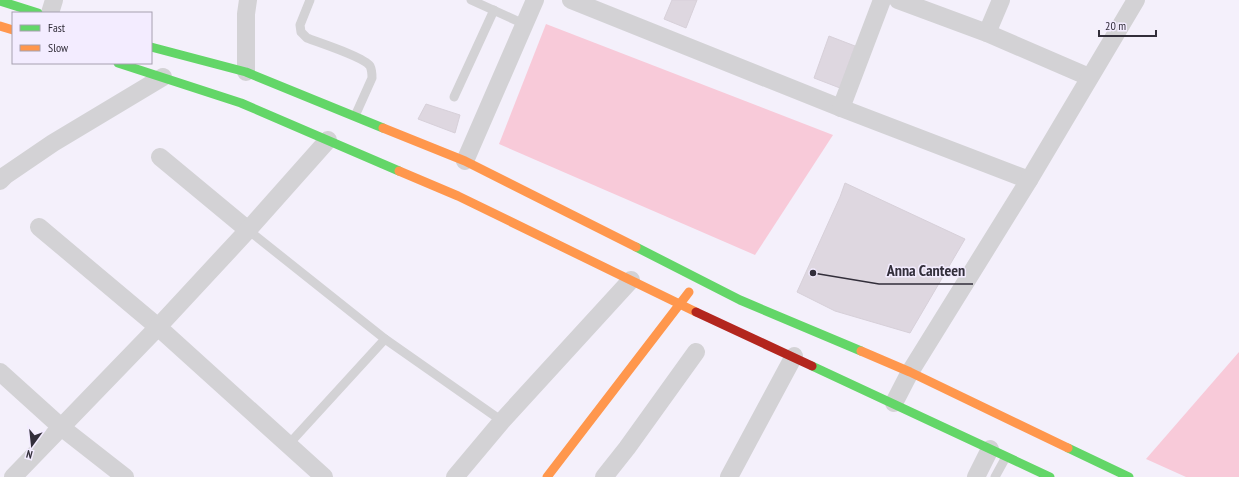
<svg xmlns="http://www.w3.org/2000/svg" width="1239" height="477" viewBox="0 0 1239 477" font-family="'PT Sans Narrow',sans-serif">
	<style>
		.green { fill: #f8cad9 }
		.building { fill: #ded7e0; stroke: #d7d0d9 }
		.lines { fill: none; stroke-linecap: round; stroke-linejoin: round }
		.lane { stroke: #d3d2d5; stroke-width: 9 }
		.street { stroke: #d3d2d5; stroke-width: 18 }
		.fast { stroke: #63d668; stroke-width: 9 }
		.slow { stroke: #ff974d; stroke-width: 9 }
		.jam { stroke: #b3261e; stroke-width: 9 }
		.leader { fill: none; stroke: #322e3a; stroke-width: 1.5 }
		.callout-dot { fill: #322e3a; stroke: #f3ecff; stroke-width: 1.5 }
		.callout-label { font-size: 16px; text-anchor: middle; font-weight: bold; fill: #322e3a; stroke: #f3ecff; stroke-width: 3; stroke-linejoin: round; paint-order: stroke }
	</style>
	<rect width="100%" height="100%" fill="#f4f0fb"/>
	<g class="green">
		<path d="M546,24L833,135L755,255L499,144Z"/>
		<path d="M1239,352V477H1186L1146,459Z"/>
	</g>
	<g class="building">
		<path d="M672,0H697L686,28L664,19Z"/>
		<path d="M829,36L855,46L840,88L814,78Z"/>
		<path d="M426,104L460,115L455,133L418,119Z"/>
		<path d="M845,183L965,239L910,333L835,311L797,292L840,197Z"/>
	</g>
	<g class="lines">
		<g class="lane">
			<path d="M310,0L300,25L301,32L307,38C320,43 364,57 370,66C372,70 372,74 372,78L355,116"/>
			<path d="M471,0L524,24"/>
			<path d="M454,97L494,10"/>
			<path d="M248,230L385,339L502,421"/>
			<path d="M288,445L385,339"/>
			<path d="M995,477L1006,457"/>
		</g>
		<g class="street">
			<path d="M571,0L841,108L1029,180"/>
			<path d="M898,0L987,33L1089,77"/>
			<path d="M50,13L54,0"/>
			<path d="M987,33L1001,0"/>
			<path d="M246,72V14L248,0"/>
			<path d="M841,108L882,0"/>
			<path d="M160,157L248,230"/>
			<path d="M465,161L535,0"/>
			<path d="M0,181L6,175L53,143L163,77"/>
			<path d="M0,372L61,427L125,477"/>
			<path d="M894,403L910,372L1029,180L1136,0"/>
			<path d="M13,477L158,327L39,227"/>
			<path d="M324,477L158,327L248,230L328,140"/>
			<path d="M455,477L502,421L631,280"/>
			<path d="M604,477L627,448L696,352"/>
			<path d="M729,477L794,356"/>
			<path d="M976,477L990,449"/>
		</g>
		<g class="fast">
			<path d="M0,1L38,13"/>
			<path d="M151,47L246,72L383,128"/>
			<path d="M118,63L241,103L399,171"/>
			<path d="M636,247L740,300L861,351"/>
			<path d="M812,366L1050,477"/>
			<path d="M1068,448L1129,477"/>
		</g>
		<g class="slow">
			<path d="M0,26L13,30"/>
			<path d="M383,128L465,161L636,247"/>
			<path d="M399,171L458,196L696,312"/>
			<path d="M861,351L910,372L1068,448"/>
			<path d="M547,477L689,292"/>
		</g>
		<path class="jam" d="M696,312L812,366"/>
	</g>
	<path class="leader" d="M813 273L879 284H973"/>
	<circle class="callout-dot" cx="813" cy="273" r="4"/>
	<g class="callout-label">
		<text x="926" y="276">Anna Canteen</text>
	</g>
	<rect x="12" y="12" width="140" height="52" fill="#f3ecff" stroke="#a6a0b0"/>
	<rect x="20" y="25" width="20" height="6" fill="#63d668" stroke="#a6a0b0"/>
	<text x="48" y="32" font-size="12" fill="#322e3a">Fast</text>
	<rect x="20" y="45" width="20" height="6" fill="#ff974d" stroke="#a6a0b0"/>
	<text x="48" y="52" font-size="12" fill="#322e3a">Slow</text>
	<g transform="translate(32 445) rotate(195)" stroke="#f3ecff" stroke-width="3" paint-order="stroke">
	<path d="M0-3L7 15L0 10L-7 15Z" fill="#322e3a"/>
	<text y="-6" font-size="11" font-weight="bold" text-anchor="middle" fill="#322e3a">N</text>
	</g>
	<path d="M1099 30v6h57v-6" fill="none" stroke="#322e3a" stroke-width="2"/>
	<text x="1105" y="30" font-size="12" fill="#322e3a" stroke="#f3ecff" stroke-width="3" paint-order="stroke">20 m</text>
</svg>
